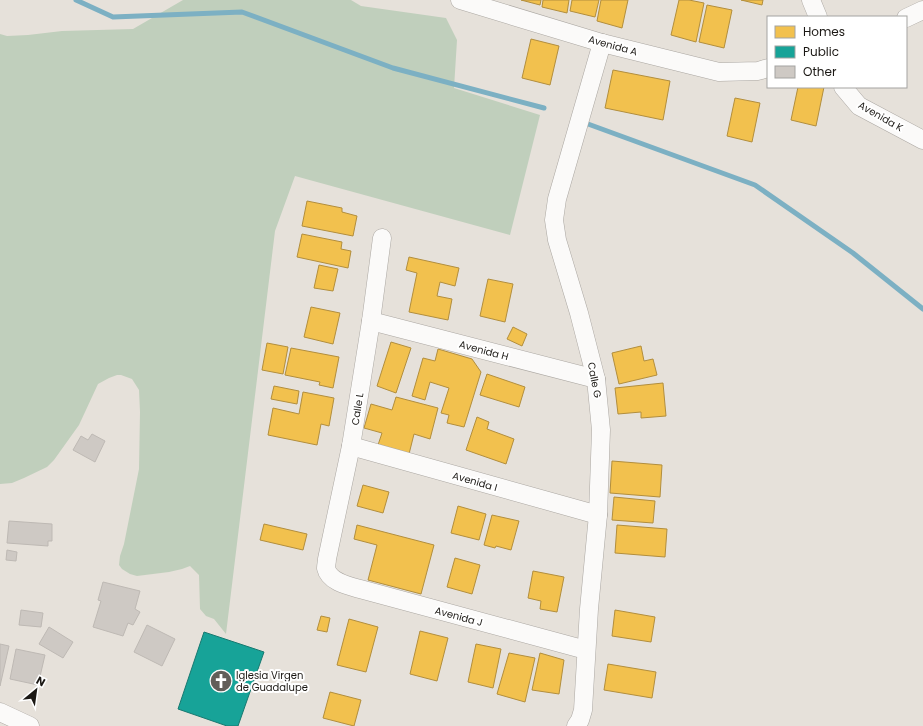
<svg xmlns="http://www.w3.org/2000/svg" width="923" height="726" viewBox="0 0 923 726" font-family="Poppins,sans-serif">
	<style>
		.green { fill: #c0cfbc }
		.homes { fill: #f2c14e; stroke: #b28e3d }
		.public { fill: #17a398; stroke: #187970 }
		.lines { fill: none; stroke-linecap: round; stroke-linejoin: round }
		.stream { stroke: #7cb0c3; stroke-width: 5 }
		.building { fill: #cec9c4; stroke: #beb9b4 }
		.street-casing { stroke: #aba7a2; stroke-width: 19 }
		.street { stroke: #fbfaf9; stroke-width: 18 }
		.labels { text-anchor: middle; stroke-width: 4; stroke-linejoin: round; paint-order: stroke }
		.street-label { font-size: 10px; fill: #1b1814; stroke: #fff }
		.poi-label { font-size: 10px; fill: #1b1814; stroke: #fff; text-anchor: start }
	</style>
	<rect width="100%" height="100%" fill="#e6e1da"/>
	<path class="green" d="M183,0H351L361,6L446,18L457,40L454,88L540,115L510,235L295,176L275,231L226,634L214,619L206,616L200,609L199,575L190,566L182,569L169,572L137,576L130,574L122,569L119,565L120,556L124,544L139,469L140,412L139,390L132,379L121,375H117L109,378L98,384L79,425L54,460L47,467L24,478L12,483L0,484V34L7,36L28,35L62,31L133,29Z"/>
	<g class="homes">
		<path d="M521,0H541L540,5Z"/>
		<path d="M543,0H569L567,13L542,7Z"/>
		<path d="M572,0H599L595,17L570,11Z"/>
		<path d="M601,0H628L622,28L597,21Z"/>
		<path d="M679,0H689L704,3L696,42L671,35Z"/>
		<path d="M741,0H763L762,5Z"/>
		<path d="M707,5L732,10L724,48L699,42Z"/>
		<path d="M531,39L559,46L550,85L522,78Z"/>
		<path d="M613,70L670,81L663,120L605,108Z"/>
		<path d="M798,87H824L816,126L791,120Z"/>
		<path d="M735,98L760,103L752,142L727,136Z"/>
		<path d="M307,201L342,208V212L357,216L353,236L302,226Z"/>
		<path d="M302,234L342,242L341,249L351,251L348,268L297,257Z"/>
		<path d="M409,257L459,268L455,286L440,282L437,296L452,299L448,320L409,312L417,273L406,270Z"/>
		<path d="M319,265L338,269L333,291L314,288Z"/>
		<path d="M488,279L513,284L505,322L480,316Z"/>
		<path d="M311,307L340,313L333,344L304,337Z"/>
		<path d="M513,327L527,334L522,346L507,339Z"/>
		<path d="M391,342L411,348L396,393L377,386Z"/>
		<path d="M267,343L288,347L283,374L262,370Z"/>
		<path d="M641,346L644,361L653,359L657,375L619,384L612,353Z"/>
		<path d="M291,348L339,357L333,388L319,385L320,382L285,375Z"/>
		<path d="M438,349L472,359L481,372L464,427L447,423L449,415L441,413L449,388L430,382L425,400L412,396L423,358L435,361Z"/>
		<path d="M487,374L525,387L519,407L480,395Z"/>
		<path d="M663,383L666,416L641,418V412L618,414L615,388Z"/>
		<path d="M274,386L299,391L297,404L271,399Z"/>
		<path d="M303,392L334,398L329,426L321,424L317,445L268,435L273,408L299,414Z"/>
		<path d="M396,397L438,408L430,439L414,434L409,454L378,445L382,433L364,428L371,404L392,410Z"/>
		<path d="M477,417L489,422L487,429L514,439L506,464L466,450Z"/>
		<path d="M612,461L662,465L660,497L610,493Z"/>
		<path d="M363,485L389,492L383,513L357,506Z"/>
		<path d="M614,497L655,501L653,523L612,520Z"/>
		<path d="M458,506L486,514L479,540L451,533Z"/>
		<path d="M492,515L519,521L511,550L496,546L495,548L484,545Z"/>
		<path d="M264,524L307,534L303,550L260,540Z"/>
		<path d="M357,525L434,545L421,594L368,580L377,545L354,539Z"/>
		<path d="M617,525L667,529L665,557L615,553Z"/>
		<path d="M455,558L480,565L472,594L447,587Z"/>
		<path d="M533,571L564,577L557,612L540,609L541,601L528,598Z"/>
		<path d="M615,610L655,617L651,642L612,636Z"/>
		<path d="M321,616L330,618L327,632L317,630Z"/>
		<path d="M349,619L378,627L366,672L337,665Z"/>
		<path d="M420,631L448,638L437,681L410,674Z"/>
		<path d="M476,644L501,649L493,688L468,682Z"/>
		<path d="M509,653L535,658L525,702L497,694Z"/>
		<path d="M540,653L564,660L559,694L532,690Z"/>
		<path d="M608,664L656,672L652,698L604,690Z"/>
		<path d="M330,692L361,700L354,726L323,718Z"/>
	</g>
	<path class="public" d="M204,632L264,652L238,726H227L178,709Z"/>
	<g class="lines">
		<g class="stream">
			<path d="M76,0L113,17L242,12L393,68L544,108"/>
			<path d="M588,124L755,185L853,253L923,309"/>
		</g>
	</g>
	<g class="building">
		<path d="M92,434L105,441L95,462L73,450L81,436L88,440Z"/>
		<path d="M9,521L52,524V541H48V546L7,543Z"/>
		<path d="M7,550L17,552L16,561L6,560Z"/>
		<path d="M103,582L140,591L135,609L140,612L133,625L128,623L123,636L93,627L101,601L98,600Z"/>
		<path d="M21,610L43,613L41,627L19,625Z"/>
		<path d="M147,625L175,639L162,666L134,652Z"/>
		<path d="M49,627L73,642L63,658L39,644Z"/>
		<path d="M0,644L9,646L0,686Z"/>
		<path d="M16,649L45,655L38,685L10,679Z"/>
	</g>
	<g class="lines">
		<g class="street-casing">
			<g id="street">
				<path d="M460,0L602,43L719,72L758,71L768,68"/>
				<path d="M811,0L818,17"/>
				<path d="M906,18L923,10"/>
				<path d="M843,87L859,106L923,140"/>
				<path d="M382,238L371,321L351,446L327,559C327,562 326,565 326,568C329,582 349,586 360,589L586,650"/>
				<path d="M371,321L596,379"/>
				<path d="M351,446L598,515"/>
				<path d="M0,712L30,726"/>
				<path d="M576,726L580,720L583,710L589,609L598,515L601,430L596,379L579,313L557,240L554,220L557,199L602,43"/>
			</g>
		</g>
		<use href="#street" class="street"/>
	</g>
	<defs>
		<g id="church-disc" transform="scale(1.15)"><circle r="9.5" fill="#625e59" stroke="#fff"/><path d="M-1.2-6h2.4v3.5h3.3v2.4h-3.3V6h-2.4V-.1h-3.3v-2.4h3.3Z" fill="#fff"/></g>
	</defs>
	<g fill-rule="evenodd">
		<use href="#church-disc" x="221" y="681"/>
	</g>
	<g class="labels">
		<g class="street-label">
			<text transform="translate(613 45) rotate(15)" y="4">Avenida A</text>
			<text transform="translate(881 116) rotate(30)" y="4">Avenida K</text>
			<text transform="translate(484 350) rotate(15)" y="4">Avenida H</text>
			<text transform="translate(595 380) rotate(79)" y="4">Calle G</text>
			<text transform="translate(357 409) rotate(-81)" y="4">Calle L</text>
			<text transform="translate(475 481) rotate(16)" y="4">Avenida I</text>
			<text transform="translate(459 616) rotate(15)" y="4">Avenida J</text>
		</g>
		<g class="poi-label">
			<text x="236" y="679">Iglesia Virgen<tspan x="236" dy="12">de Guadalupe</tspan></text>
		</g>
	</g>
	<rect x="767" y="16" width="140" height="72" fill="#ffffff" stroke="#a4a3a1"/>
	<rect x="775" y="26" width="20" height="12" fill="#f2c14e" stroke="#a4a3a1"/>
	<text x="803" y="36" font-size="12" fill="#1b1814">Homes</text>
	<rect x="775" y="46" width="20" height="12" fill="#17a398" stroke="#a4a3a1"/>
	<text x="803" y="56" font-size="12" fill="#1b1814">Public</text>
	<rect x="775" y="66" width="20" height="12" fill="#cec9c4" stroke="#a4a3a1"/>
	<text x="803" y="76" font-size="12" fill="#1b1814">Other</text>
	<g transform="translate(36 690) rotate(29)" stroke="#ffffff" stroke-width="3" paint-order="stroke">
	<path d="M0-3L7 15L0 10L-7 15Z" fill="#1b1814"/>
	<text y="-6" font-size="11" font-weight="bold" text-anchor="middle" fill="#1b1814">N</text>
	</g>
</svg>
